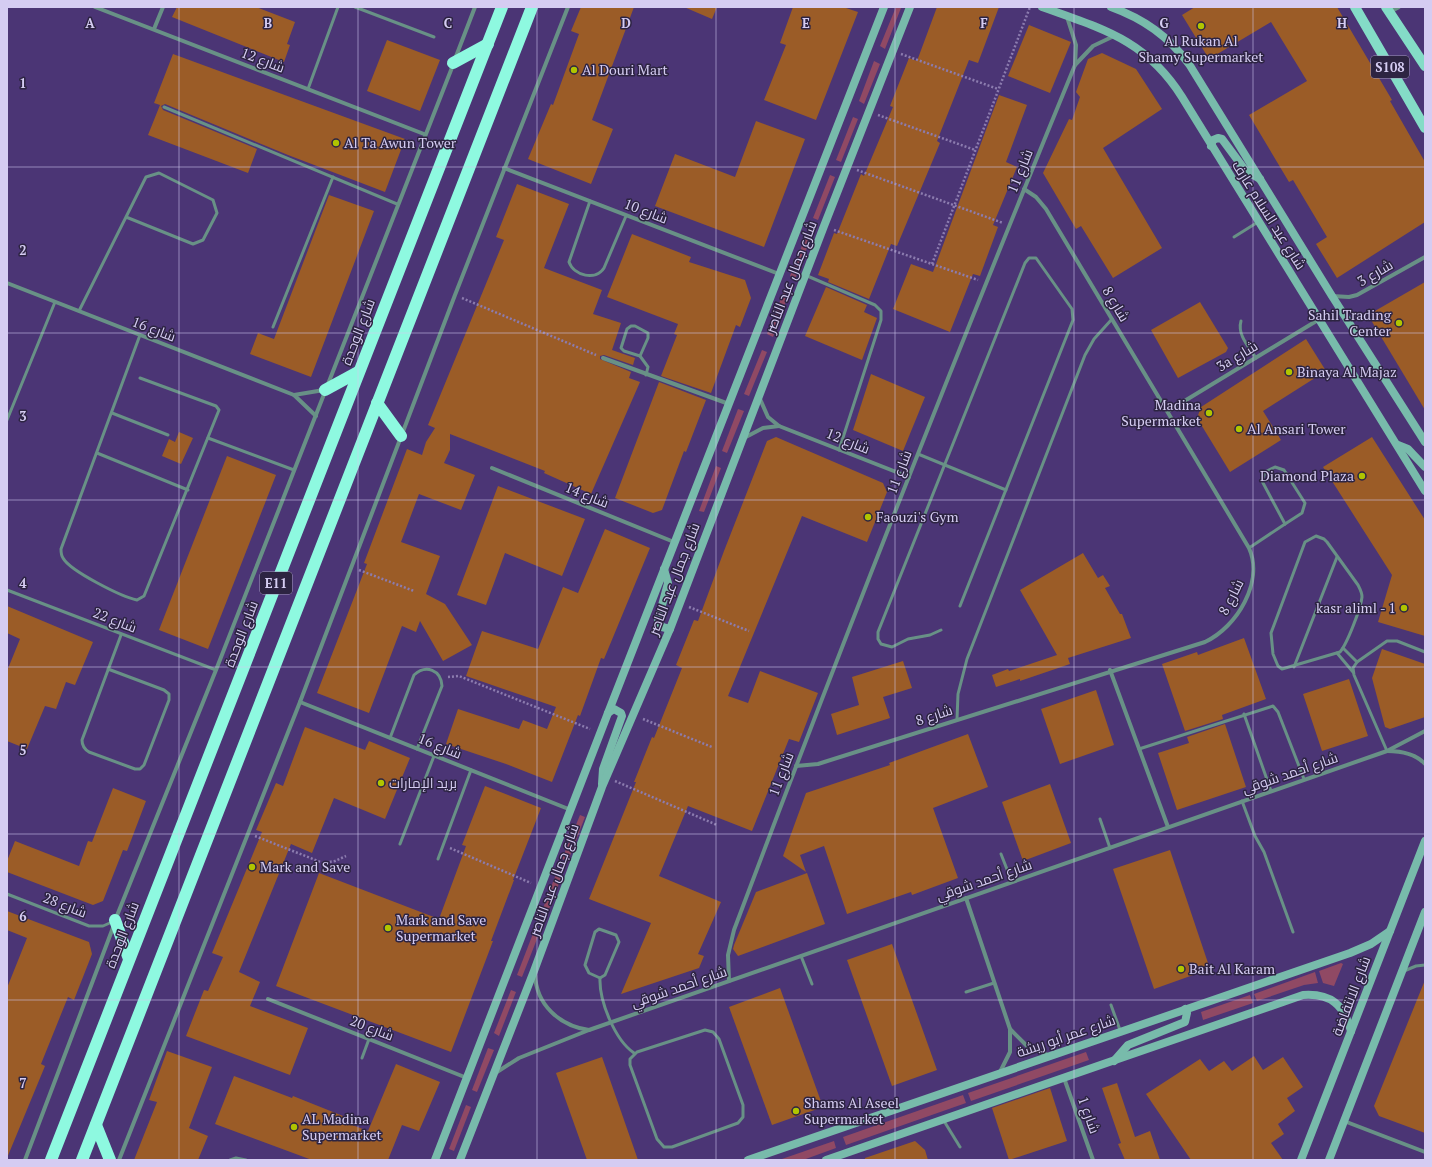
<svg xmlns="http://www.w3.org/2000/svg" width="1432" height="1167" viewBox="0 0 1432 1167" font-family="'PT Serif',Cairo,serif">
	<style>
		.green { fill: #904964 }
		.building { fill: #9b5c27 }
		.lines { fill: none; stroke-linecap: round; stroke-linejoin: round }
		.path { stroke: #8c7caf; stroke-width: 2.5; stroke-dasharray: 2 2; stroke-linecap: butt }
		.lane { stroke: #689186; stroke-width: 3 }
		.street { stroke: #689186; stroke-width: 4 }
		.secondary { stroke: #78bbab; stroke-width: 8 }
		.primary { stroke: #84dcc7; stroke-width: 10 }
		.highway { stroke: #8ef9e0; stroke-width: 12 }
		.grid { fill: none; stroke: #d5ccf2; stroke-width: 1; stroke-opacity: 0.55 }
		.poi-dot { fill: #b0c500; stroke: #2d2442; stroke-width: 1.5 }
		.labels { text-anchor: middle; stroke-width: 3; stroke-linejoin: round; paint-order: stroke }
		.shield { fill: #2d2442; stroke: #a39abd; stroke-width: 1 }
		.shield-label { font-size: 13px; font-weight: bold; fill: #d5ccf2 }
		.poi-label { font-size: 14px; fill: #d5ccf2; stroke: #2d2442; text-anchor: start }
		.street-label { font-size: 14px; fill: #d5ccf2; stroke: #2d2442 }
		.grid-label { font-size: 13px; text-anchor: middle; font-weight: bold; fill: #d5ccf2; stroke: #2d2442; stroke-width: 3; stroke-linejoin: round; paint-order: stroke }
	</style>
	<rect width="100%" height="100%" fill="#4b3575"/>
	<g class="green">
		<path d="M896,7L901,8L885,49L880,46Z"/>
		<path d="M874,61L880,64L864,104L859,101Z"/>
		<path d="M853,117L858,119L841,162L836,160Z"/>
		<path d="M830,175L835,177L818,220L813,218Z"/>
		<path d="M807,233L812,235L795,279L790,276Z"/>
		<path d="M784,291L789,293L773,337L767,334Z"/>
		<path d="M762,350L767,352L749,396L744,394Z"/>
		<path d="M738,409L744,411L727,453L722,451Z"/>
		<path d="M716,466L721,468L704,512L699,511Z"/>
		<path d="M580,815L585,817L568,861L562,859Z"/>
		<path d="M556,874L562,876L545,919L540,916Z"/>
		<path d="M534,931L539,934L522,977L517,975Z"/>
		<path d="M1341,963L1343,964L1334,986L1323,983L1319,971Z"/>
		<path d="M1315,972L1318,983L1304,985L1257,1001L1254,994Z"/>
		<path d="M511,990L516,992L499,1036L494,1033Z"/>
		<path d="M1250,995L1253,1003L1203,1020L1201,1012Z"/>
		<path d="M488,1048L494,1050L477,1092L472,1090Z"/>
		<path d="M1086,1052L1089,1060L971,1101L968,1093Z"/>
		<path d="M963,1095L966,1103L846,1145L843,1137Z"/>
		<path d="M466,1105L471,1107L454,1151L449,1149Z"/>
		<path d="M834,1141L836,1148L803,1160H779Z"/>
	</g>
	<g class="building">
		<path d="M177,7H256L295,22L287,44L290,45L284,62L172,17Z"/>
		<path d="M581,7H634L592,120L613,129L591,184L528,159L551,104L553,105L579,34L571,31Z"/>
		<path d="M684,7H717L712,19Z"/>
		<path d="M793,7H843L858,12L816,120L764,100L786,45L780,43Z"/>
		<path d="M937,7H999L978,63L969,60L937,141L940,143L897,246L891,244L869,299L828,282L829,279L818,275L834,233L837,234L861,174L864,176L893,107L890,106L909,58L917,61Z"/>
		<path d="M1195,7H1337L1392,100L1390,101L1425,162V222L1337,278L1316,244L1327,237L1293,180L1289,182L1249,115L1307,81L1271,22L1209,59L1182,15Z"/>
		<path d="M1029,25L1071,42L1050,93L1008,76Z"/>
		<path d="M387,40L440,60L420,111L367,91Z"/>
		<path d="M1102,53L1136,69L1162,109L1103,148L1162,248L1113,278L1081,226L1076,229L1043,173L1069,119L1072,120L1080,97L1076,92L1088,59Z"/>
		<path d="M173,54L405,139L385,192L288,155L165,104L161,106L163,110L257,149L248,173L148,135L160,105L154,103Z"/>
		<path d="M999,95L1027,105L1006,162L1017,167L993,225L998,227L980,276L973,274L950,332L893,309L911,264L933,272Z"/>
		<path d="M756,121L805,139L764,247L655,206L675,154L735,177Z"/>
		<path d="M517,184L569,204L544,268L602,290L593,314L621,323L612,350L635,358L633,365L604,355L600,356V359L631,372L629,378L640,382L591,494L544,473L545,471L450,434V450L444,463L475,475L461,510L419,494L401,542L440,556L426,594L445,604L472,645L443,661L420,621L416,632L402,626L369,713L317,693L367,564L364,563L407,449L422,455L426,442L435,428L428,425L504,240L496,237Z"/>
		<path d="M329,195L374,211L311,377L250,354L258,333L274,339Z"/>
		<path d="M632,234L691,257L689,262L745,280L751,298L740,327L736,325L711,393L661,376L677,335L674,334L678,324L607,297Z"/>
		<path d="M1425,282V410L1368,315Z"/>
		<path d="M826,287L867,305L864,312L877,318L862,360L805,336Z"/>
		<path d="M1200,302L1228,348L1226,352L1178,378L1151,330Z"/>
		<path d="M1306,339L1326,371L1263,411L1281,440L1230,472L1197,418L1201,407Z"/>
		<path d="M871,374L925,397L903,451L853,430Z"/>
		<path d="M659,382L706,400L686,452L684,451L662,510L653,513L615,498Z"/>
		<path d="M179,432L193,438L181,464L162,456L169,439L175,442Z"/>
		<path d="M776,437L883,483L887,492L867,542L802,516L728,696L748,703L760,671L818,693L799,742L789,739L752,831L688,806L659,876L721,902L698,954L704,956L699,968L621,994L651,923L589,899L636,782H634L652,737L654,738L682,668L676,665L694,620L698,621L724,551L767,441Z"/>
		<path d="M1372,437L1425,520V636L1378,622L1392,575L1323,467Z"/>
		<path d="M227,456L276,475L208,649L159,630Z"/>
		<path d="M498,486L585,519L562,576L505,553L486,605L457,595Z"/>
		<path d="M605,529L650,548L604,659L601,658L580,716L578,715L552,782L506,764L446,744L458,709L519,729L523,720L547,729L556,707L466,676L482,631L538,649L563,587L578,593Z"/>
		<path d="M1083,553L1098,578L1103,575L1110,586L1105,588L1120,614H1122L1131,638L1068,658L1070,664L1020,681V679L996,687L992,675L1008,669L1009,671L1057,655L1020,590Z"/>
		<path d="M7,606L93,642L75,685L66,682L56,709L45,706L27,749L7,741V671L20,639L7,633Z"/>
		<path d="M1244,638L1266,699L1222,715L1223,719L1185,731L1162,664L1197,652L1198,655Z"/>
		<path d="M1382,649L1425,664V717L1390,729L1385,727L1372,678Z"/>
		<path d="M903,661L912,688L883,697L890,718L837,735L831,714L859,705L852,677Z"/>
		<path d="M1349,679L1368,736L1322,751L1303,694Z"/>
		<path d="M1096,690L1114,745L1060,764L1041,709Z"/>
		<path d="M1225,724L1246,787L1177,810L1158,753L1189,743L1187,737Z"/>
		<path d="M305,727L365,750L369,741L410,758L385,819L334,798L312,853L291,844L239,972L260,982L250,1006L308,1028L290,1075L186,1036L204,990L208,991L223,957L212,953L262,832L256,830L276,783L283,786Z"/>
		<path d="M968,734L988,787L933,808L958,878L912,895L911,892L847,914L824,846L800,855L806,872L783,856L806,793L890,765L889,763Z"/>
		<path d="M1050,784L1071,843L1023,861L1002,802Z"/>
		<path d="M485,786L541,808L513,880H514L491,941H493L451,1052L276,986L319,873L439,919L466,846L462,845Z"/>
		<path d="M113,788L146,801L127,851L123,850L103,901L93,905L7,872V861L15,841L79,866L88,841L92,842Z"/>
		<path d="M1170,850L1210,969L1154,989L1113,869Z"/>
		<path d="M807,873L825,924L738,956L733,949L734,945L756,892Z"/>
		<path d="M7,911L89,942L92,954L74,1000L68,997L41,1064L45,1066L7,1158V988L27,938L7,930Z"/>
		<path d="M892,944L937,1070L892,1086L847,960Z"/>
		<path d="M1425,980V1133L1379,1116L1374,1106Z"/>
		<path d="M780,988L823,1107L772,1125L729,1007Z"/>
		<path d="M167,1051L212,1067L189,1128L208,1136L198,1160H134L157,1102L149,1100Z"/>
		<path d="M1254,1056L1263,1070L1283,1057L1303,1087L1287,1098L1295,1111L1278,1124L1284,1134L1271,1143L1283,1160H1191L1146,1094L1200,1059L1209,1071L1224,1061L1232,1071Z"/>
		<path d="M602,1057L638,1160H587L556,1073Z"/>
		<path d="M396,1064L440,1082L419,1131L402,1125L388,1160H312L215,1124L234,1076L292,1098L293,1096L343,1116L342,1121L368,1131Z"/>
		<path d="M1117,1083L1135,1137L1150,1131L1160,1160H1125L1118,1144L1121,1143L1102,1088Z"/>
		<path d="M1050,1088L1067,1141L1009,1160L992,1108Z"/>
		<path d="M915,1141L925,1150L928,1160H865V1158Z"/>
	</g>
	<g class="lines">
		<g class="path">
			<path d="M901,54L998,89"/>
			<path d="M878,115L975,150"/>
			<path d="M857,170L1003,223"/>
			<path d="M834,230L978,280"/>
			<path d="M932,264L1030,7"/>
			<path d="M462,298L596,355"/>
			<path d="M359,570L414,591"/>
			<path d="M689,607L749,631"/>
			<path d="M448,677L459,676L590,729"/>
			<path d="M643,719L712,747"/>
			<path d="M615,781L717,825"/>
			<path d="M255,836L323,863L335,861L346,856"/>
			<path d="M450,848L531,883"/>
		</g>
		<g class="lane">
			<path d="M355,7L434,37"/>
			<path d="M308,89L338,7"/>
			<path d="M164,107L397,204"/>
			<path d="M590,201L569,262C574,276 596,281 604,268L626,216"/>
			<path d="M1234,237L1258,222"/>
			<path d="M805,275L875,305L881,311V320L839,450"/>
			<path d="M79,311L146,177L159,173L213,200L217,213L203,240L193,244L126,217"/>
			<path d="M1241,321C1237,335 1249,347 1256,358"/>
			<path d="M631,326H635L648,333V338L640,356L624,351L621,348L627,329Z"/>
			<path d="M273,327L333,177"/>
			<path d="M640,356L648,367L646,375"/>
			<path d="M140,378L216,406L219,410L144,596L137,600C122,597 70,571 63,558C61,555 61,552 61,549L140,335"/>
			<path d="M112,413L168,435"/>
			<path d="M7,420L55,302"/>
			<path d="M208,438L294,470"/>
			<path d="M97,453L188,490"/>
			<path d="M918,454L1006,490"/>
			<path d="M1275,467L1284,470L1305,503L1302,513L1285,524L1262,481L1265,472Z"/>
			<path d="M1316,536L1324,539L1327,542L1358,585C1360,589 1362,592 1362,597C1361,608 1347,644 1340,652L1282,669L1278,666L1273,654L1271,633L1305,542Z"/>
			<path d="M1249,548L1285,524"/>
			<path d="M7,590L216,670"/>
			<path d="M941,630L930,635L908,639L892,647L881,644L878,639V632L1025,263L1029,258H1036L1072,309L1073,320L960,606"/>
			<path d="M1343,648L1357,662"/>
			<path d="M1337,653L1353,672"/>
			<path d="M1294,667L1337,557"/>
			<path d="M108,669L164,690L169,694V700L144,765L140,769H135L89,752C84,749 82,746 82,740L121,635"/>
			<path d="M1244,714L1271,791"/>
			<path d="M957,719L958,694L967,659L1085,355L1094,339L1112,319"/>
			<path d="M390,738L414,675C426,664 441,670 442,686L417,749"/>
			<path d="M1139,749L1273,706L1278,712L1304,779"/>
			<path d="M1387,751L1354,675L1353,668L1357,662L1387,641H1397L1425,652"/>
			<path d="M1242,801L1255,836L1264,852L1293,932"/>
			<path d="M1100,819L1110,848"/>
			<path d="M400,844L434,756"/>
			<path d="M1001,854L1012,882"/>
			<path d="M438,859L471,770"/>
			<path d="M7,894L89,926H103L112,922"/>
			<path d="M599,929L616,935L619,942L605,975L600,978L589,973L585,965L595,932Z"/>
			<path d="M801,956L812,984"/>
			<path d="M1404,971L1416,966L1425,965"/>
			<path d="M600,978C599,1001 615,1040 634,1053"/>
			<path d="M966,992L994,983"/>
			<path d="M1111,1005L1120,1030"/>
			<path d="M705,1030L713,1032L719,1039L743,1105V1117L738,1123L672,1147H664L657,1139L630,1065V1059L637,1052Z"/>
			<path d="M362,1058L369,1039"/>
			<path d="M944,1121L960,1147"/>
			<path d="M230,1160L236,1158L246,1160"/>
		</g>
		<g class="street">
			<path d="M95,7L424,134"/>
			<path d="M1390,12L1399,7"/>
			<path d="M1067,17L1076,45L1075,65"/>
			<path d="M154,29L163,7"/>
			<path d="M455,59L475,7"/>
			<path d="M504,168L779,274"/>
			<path d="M7,283L294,395L316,416"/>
			<path d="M1332,296L1349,297L1357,295L1425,257"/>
			<path d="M603,358L729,404"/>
			<path d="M294,395L324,390"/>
			<path d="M760,399L768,417L779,426L909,477"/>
			<path d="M1168,411L1318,320"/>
			<path d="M744,438L763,428L779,426"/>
			<path d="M492,468L674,542"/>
			<path d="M1110,670L1168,827"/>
			<path d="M300,702L571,810"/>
			<path d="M1387,751C1401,751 1415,753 1425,764"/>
			<path d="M796,766L818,764L1205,642C1237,627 1264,582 1249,548L1046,209L1036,197L1024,189"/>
			<path d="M966,898L1010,1029V1052L1000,1072"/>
			<path d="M116,918L216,670L453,65"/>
			<path d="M535,974C536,1005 560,1026 589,1030"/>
			<path d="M729,981L728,955L734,930C843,640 957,352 1075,65L1093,46L1114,36"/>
			<path d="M268,999L467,1078"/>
			<path d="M1010,1029L1027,1046L1048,1055"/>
			<path d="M497,1072L519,1058L589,1030L1387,751L1425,731"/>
			<path d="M1064,1078L1093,1160"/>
			<path d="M1344,1121L1425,1152"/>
			<path d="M25,1160L114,925"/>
			<path d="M119,1160L300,702L455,295L568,7"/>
		</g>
		<g class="secondary">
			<path d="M1042,7C1103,29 1146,40 1182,97L1425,491"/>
			<path d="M1111,7C1144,19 1168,36 1189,64L1332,296L1425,442"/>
			<path d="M1211,146L1213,140L1218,138L1222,139L1245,170L1260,179"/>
			<path d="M1398,445L1408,449L1425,467"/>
			<path d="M664,569L668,583L658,620L662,627L670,629"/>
			<path d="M602,784L603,769L622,716L621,713L614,709L608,713"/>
			<path d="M1114,1061L1128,1045L1185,1022L1187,1013L1185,1009"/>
			<path d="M435,1160L608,713L884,7"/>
			<path d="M460,1160L534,971L602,787L670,629L824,226L910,7"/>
			<path d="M748,1160L1350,953L1371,944L1390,931"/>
			<path d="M826,1160L1303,995C1331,993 1344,1005 1351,1031"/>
			<path d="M1301,1160L1425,841"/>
			<path d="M1329,1160L1425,912"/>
		</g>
		<g class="primary">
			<path d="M1355,7L1425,128"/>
			<path d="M1386,7L1425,66"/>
		</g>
		<g class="highway">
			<path d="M453,63L488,44"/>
			<path d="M325,390L358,372"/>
			<path d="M377,403L401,436"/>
			<path d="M115,920L129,959"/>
			<path d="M96,1125L110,1160"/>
			<path d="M51,1160L502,7"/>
			<path d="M82,1160L532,7"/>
		</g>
	</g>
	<path class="grid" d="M179,7V1160M358,7V1160M537,7V1160M716,7V1160M895,7V1160M1074,7V1160M1253,7V1160M7,167H1425M7,333H1425M7,500H1425M7,667H1425M7,834H1425M7,1000H1425"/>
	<g class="poi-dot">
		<circle cx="1201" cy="26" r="4"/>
		<circle cx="574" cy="70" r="4"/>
		<circle cx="336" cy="143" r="4"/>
		<circle cx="1399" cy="323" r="4"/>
		<circle cx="1289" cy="372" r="4"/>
		<circle cx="1209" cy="413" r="4"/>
		<circle cx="1239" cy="429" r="4"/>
		<circle cx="1362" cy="476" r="4"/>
		<circle cx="868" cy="517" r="4"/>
		<circle cx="1404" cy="608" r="4"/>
		<circle cx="381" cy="783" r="4"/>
		<circle cx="252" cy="867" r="4"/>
		<circle cx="388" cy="928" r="4"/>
		<circle cx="1181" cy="969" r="4"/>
		<circle cx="796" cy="1111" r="4"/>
		<circle cx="294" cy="1127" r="4"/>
	</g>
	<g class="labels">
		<g class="shield">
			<rect x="1371" y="56" width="38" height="22" rx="3"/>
			<rect x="260" y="572" width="32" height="22" rx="3"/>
		</g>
		<g class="shield-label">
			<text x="1390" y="72">S108</text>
			<text x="276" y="588">E11</text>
		</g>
		<g class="poi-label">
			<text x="1201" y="46" text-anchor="middle">Al Rukan Al<tspan x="1201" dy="16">Shamy Supermarket</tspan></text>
			<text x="582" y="75">Al Douri Mart</text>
			<text x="344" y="148">Al Ta Awun Tower</text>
			<text x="1391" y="320" text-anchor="end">Sahil Trading<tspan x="1391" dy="16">Center</tspan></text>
			<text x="1297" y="377">Binaya Al Majaz</text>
			<text x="1201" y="410" text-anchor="end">Madina<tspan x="1201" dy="16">Supermarket</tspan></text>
			<text x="1247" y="434">Al Ansari Tower</text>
			<text x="1354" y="481" text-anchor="end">Diamond Plaza</text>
			<text x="876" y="522">Faouzi's Gym</text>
			<text x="1396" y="613" text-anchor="end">kasr aliml - 1</text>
			<text x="389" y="788">بريد الإمارات</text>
			<text x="260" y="872">Mark and Save</text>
			<text x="396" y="925">Mark and Save<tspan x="396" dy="16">Supermarket</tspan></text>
			<text x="1189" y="974">Bait Al Karam</text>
			<text x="804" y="1108">Shams Al Aseel<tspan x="804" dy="16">Supermarket</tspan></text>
			<text x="302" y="1124">AL Madina<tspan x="302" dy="16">Supermarket</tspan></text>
		</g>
		<g class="street-label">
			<text transform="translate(263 60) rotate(21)" y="5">شارع 12</text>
			<text transform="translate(1020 171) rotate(-68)" y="5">شارع 11</text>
			<text transform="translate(646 211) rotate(21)" y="5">شارع 10</text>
			<text transform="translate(1269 215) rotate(58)" y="5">شارع عبد السلام عارف</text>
			<text transform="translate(1375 273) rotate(-30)" y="5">شارع 3</text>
			<text transform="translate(791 277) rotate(-69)" y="5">شارع جمال عبد الناصر</text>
			<text transform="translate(1116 304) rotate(59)" y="5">شارع 8</text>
			<text transform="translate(154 329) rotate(21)" y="5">شارع 16</text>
			<text transform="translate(358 332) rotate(-69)" y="5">شارع الوحدة</text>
			<text transform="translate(1237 356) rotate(-31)" y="5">3a شارع</text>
			<text transform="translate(848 441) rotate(22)" y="5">شارع 12</text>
			<text transform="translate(899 472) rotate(-69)" y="5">شارع 11</text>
			<text transform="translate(587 495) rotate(22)" y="5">شارع 14</text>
			<text transform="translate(674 579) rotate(-69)" y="5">شارع جمال عبد الناصر</text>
			<text transform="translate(1231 597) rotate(-63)" y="5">شارع 8</text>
			<text transform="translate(115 620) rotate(21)" y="5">شارع 22</text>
			<text transform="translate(241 634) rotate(-69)" y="5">شارع الوحدة</text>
			<text transform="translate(934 715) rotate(-18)" y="5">شارع 8</text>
			<text transform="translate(440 746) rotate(22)" y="5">شارع 16</text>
			<text transform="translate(1290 773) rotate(-19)" y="5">شارع أحمد شوقي</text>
			<text transform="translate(781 774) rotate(-69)" y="5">شارع 11</text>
			<text transform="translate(554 880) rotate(-70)" y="5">شارع جمال عبد الناصر</text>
			<text transform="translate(984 880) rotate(-19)" y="5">شارع أحمد شوقي</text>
			<text transform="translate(65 905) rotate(21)" y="5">شارع 28</text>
			<text transform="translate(122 935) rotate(-69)" y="5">شارع الوحدة</text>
			<text transform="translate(679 987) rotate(-19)" y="5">شارع أحمد شوقي</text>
			<text transform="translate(1351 996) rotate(-69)" y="5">شارع الانتفاضة</text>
			<text transform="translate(372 1028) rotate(21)" y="5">شارع 20</text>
			<text transform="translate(1066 1036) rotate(-19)" y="5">شارع عمر أبو ريشة</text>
			<text transform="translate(1089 1115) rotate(70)" y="5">شارع 1</text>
		</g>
	</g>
	<g class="grid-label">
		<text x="90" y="28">A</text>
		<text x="268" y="28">B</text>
		<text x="448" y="28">C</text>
		<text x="626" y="28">D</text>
		<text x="806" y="28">E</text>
		<text x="984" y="28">F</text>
		<text x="1164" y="28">G</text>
		<text x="1342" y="28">H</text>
		<text x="23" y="88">1</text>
		<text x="23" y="255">2</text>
		<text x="23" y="421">3</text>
		<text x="23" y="588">4</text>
		<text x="23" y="755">5</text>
		<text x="23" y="921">6</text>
		<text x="23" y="1088">7</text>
	</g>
	<rect width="1432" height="1167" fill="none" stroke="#d5ccf2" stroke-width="16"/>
</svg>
